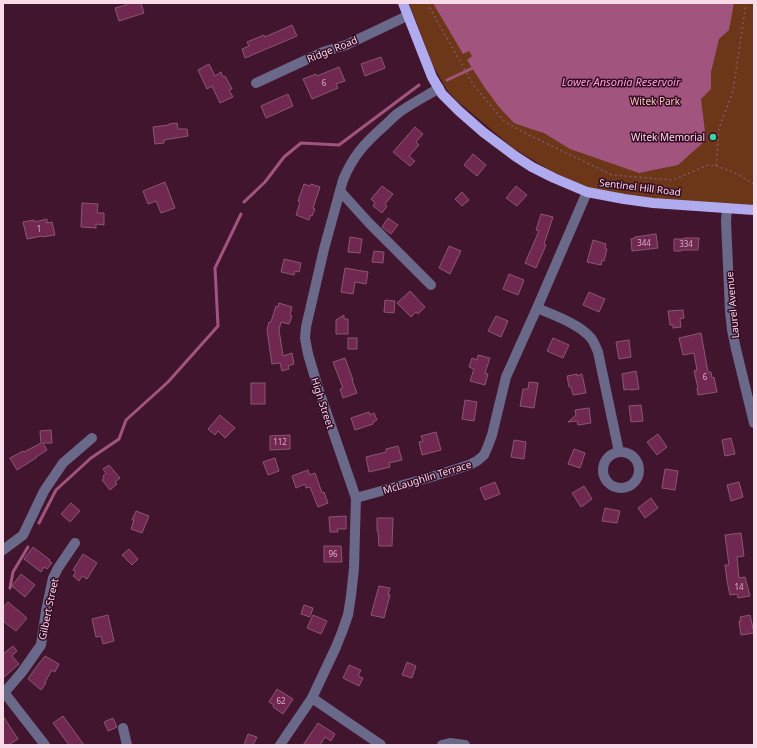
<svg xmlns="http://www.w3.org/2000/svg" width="757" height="748" viewBox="0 0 757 748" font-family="'Noto Sans',sans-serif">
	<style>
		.green { fill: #6c3619 }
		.water { fill: #a1547e }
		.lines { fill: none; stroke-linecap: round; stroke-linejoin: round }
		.stream { stroke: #a1547e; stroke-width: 3 }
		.building { fill: #702851; stroke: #8a5771 }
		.path { stroke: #7f576d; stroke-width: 1.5; stroke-dasharray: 2 3; stroke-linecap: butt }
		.minor { stroke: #6b698a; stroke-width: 10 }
		.major { stroke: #b0aaee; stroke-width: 10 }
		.poi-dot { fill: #3ad4a5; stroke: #350a24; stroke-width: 1.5 }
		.labels { text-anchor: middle; stroke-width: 3; stroke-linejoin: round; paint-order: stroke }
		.number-label { font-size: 8px; fill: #d6aec2 }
		.street-label { font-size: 10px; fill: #f8dae8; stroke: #350a24 }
		.park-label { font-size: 10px; fill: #f7cbb6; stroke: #350a24 }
		.poi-label { font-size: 10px; fill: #f8dae8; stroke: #350a24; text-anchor: end }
		.water-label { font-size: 11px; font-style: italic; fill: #f7a2ce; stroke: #350a24 }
	</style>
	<rect width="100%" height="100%" fill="#41152e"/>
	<path class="green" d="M409,3H754V206L645,200L587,187L551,171L513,148L456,100L447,90L433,66Z"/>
	<path class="water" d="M433,3H734L729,30L719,39L711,72V89L701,99L706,140L678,165L639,173L570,149L544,133L534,130L514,123L499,107L485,88L467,60L472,56L469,51L463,54Z"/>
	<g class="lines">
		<g class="stream">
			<path d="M447,80L475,67"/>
			<path d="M244,202L265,182L284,157L301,143L339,145L419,85"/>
			<path d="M39,523L56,490L91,458L119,439L126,420L168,382L218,326L215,268L241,214"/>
			<path d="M10,588L13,572L28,547"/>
		</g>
	</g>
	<g class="building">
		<path d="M126,3H141L144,13L119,21L115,8L126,5Z"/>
		<path d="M292,25L297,36L245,58L242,49L249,46L247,42L264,35L265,37Z"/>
		<path d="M381,57L385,68L365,76L361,64Z"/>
		<path d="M209,64L215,76L221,72L223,77L225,76L232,89L229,90L233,97L220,103L212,86L207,89L198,70Z"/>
		<path d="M339,67L345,81L336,84L338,88L312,99L303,79L316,74L317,76Z"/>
		<path d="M288,94L293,106L266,118L261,106Z"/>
		<path d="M177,123L178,129H187L188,136L164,140V143L155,144L153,127L169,125V124Z"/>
		<path d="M415,127L423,134L416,142L419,145L409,156L415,161L410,166L393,152Z"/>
		<path d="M473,154L486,165L477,176L464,165Z"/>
		<path d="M165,182L175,208L161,213L156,201L148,204L143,191Z"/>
		<path d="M304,184L310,186L311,184L320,187L313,208L315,209L312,216L311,215L309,220L296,215L300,202L298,201Z"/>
		<path d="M382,186L393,194L385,204L387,206L382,213L373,206L375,203L371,199Z"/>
		<path d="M516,186L527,195L517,206L506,198Z"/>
		<path d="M462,192L469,200L462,206L455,199Z"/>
		<path d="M82,203L98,204L97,213H104V225L96,224V228L81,227Z"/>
		<path d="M541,214L553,217L544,244L546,245L536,268L525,263L539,231L536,230Z"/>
		<path d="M388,218L398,225L391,234L382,227Z"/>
		<path d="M47,219V223L52,222L55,235L42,237V236L27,239L23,222L34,220L35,222Z"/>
		<path d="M656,234L658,248L632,251L631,239L635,238V237Z"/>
		<path d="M350,237L362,239L360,253L348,252Z"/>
		<path d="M684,238H699L698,250H682L681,251H674V239H684Z"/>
		<path d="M593,240L606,244L605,248L607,249L604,261L602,260L601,265L587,262Z"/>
		<path d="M449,246L461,251L450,274L439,268Z"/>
		<path d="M374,251L384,252L383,263L372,262Z"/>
		<path d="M284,259L301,263L299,272L295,271L294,275L281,272Z"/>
		<path d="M345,268L368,272L366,284L355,282L353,294L341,292Z"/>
		<path d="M509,274L524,280L518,295L503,289Z"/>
		<path d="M410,291L425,307L418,314L416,312L411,317L397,303Z"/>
		<path d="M589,292L605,299L599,312L583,305Z"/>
		<path d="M385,300L395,301L394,313L384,312Z"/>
		<path d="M279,303L292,307L290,315L292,316L289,324L281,322L279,330L283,356L292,353L294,364L288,366L289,369L282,371L280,363L272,364L267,330L269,322H271L276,306L278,307Z"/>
		<path d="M683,310L684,318L680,319L681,327L673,328V325H670L668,311Z"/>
		<path d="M344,315V319H348V334H336V320Z"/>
		<path d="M496,316L508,321L501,337L488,331Z"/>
		<path d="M701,333L708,372H711L712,378L714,377L717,392L698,395L697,388H698L694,371L697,370L694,353L683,355L679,338Z"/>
		<rect x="348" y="338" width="9" height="11"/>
		<path d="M553,338L569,345L563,358L547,351Z"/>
		<path d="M629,340L631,357L619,359L616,342Z"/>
		<path d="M478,355L490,358L485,373L488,374L485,385L470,381L474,369L469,367L472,358L477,360Z"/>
		<path d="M345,358L353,380H352L357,393L343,398L340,389L343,388L333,362Z"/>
		<path d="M636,371L639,389L631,390L629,389L624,390L622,374Z"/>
		<path d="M577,374V376L582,374L586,393L573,395L571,387H569L567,376Z"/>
		<path d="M529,382L538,383L534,408L520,406L523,389H528Z"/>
		<rect x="251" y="383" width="14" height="21"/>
		<path d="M465,400L477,402L474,421L462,419Z"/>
		<path d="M641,405L643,421L631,422L629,406Z"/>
		<path d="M589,408L591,423L578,425L577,421L568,422L576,415L575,410Z"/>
		<path d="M369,412L370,415L374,413L377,420L373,422V424L355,430L351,418Z"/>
		<path d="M220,415L235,428L225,438L218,431L215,435L208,429Z"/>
		<path d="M51,430L52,443H43L47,450L36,457V458L17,470L10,458L23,451L24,452L41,443L40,431Z"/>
		<path d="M436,432L441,450L422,455L419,442L423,441L421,436Z"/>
		<path d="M658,434L667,447L657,455L647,442Z"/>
		<path d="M290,435V449L270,450V436Z"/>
		<path d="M731,438L735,454L725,456L722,440Z"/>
		<path d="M514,440L526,442L524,459L511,457Z"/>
		<path d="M398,446L402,460L389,463L390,467L369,472L366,457L386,452V449Z"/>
		<path d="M574,449L585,453L580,468L568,464Z"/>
		<path d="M275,458L279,471L268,475L263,462Z"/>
		<path d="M109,465L120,478L115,482L117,484L110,490L102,480L104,478L103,476L106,473L103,469Z"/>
		<path d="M665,469L678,471L675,490L662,488Z"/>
		<path d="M308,470L310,475L315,473L322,493L324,492L328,503L318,507L310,487L306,488L305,484L296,488L292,476Z"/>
		<path d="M495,482L500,494L485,500L480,488Z"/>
		<path d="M739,482L743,497L731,501L727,485Z"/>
		<path d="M584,486L592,499L581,507L572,493Z"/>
		<path d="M651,498L658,508L645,518L638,508Z"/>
		<path d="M71,503L80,511L70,522L61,514Z"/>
		<path d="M605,508L620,511L617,523L602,521Z"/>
		<path d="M136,511L149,516L142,533L131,529L134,520H132Z"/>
		<path d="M346,516V529H337L338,532H330L329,517Z"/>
		<path d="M377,518H393L392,546H379L378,531H377Z"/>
		<path d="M741,533L744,556L737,557L739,578L745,577L750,596L738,598L737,594L730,595L727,581L725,565H729L725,535Z"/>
		<path d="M324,546H341L342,562H324Z"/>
		<path d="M33,547L50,560L49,561L52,563L47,569L44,567L41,572L24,559Z"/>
		<path d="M129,549L138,559L132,565L122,555Z"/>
		<path d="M83,554L97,563L87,579L82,576L79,581L73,576L76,572L73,570Z"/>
		<path d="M21,574L35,585L25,597L12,586Z"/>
		<path d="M379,586L390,588L388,595H390L384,618L371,615Z"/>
		<path d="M8,602L27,618L16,631L3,621V608Z"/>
		<path d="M304,605L313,608L310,617L301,614Z"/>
		<path d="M108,615L114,641L103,644L101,636L96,637L92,619Z"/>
		<path d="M313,615L327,621L321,634L307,628Z"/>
		<path d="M750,615L754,633L741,635L739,621H741L740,617Z"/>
		<path d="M13,646L17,651L12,656L19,664L3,678V654Z"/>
		<path d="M45,656L59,664L55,672L52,670L45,682L46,683L41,690L28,679L34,670Z"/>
		<path d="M407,662L416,666L412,678L402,675Z"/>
		<path d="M349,665L361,670L358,676L363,678L359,686L343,678Z"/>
		<path d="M277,689L293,699L283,714L273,707L274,705L269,702Z"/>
		<path d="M3,716L18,739L8,745H3Z"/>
		<path d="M63,716L84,745H69L53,723Z"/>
		<path d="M113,718L117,727L108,731L104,722Z"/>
		<path d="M318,723L335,734L331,741L325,737L320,745H303Z"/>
		<path d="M248,734L257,737L253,745H244Z"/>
	</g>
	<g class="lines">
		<g class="path">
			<path d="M427,3L474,86L505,122L531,136L612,175L673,180L708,165L716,166L719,128L733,91L746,3"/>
			<path d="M716,166L733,172L754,184"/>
		</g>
		<g class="minor">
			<path d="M256,83L323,52L346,45L407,16"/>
			<path d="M340,191L369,223L431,285"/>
			<path d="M727,208L726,221L730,311L732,330L736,349L754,423"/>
			<path d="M537,308C554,315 579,324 591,338C594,342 596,347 598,352L619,452"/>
			<circle cx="621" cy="470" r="18"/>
			<path d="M356,498L428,478L469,465L477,461L484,455L488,446L492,435L506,377L537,308L587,192"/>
			<path d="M3,550L23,535L44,491L63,463L92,438"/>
			<path d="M3,691L45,745"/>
			<path d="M4,693L22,672L41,645L46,611L53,578L58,568L75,543"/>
			<path d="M312,698L381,745"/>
			<path d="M123,728L127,745"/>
			<path d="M280,745L312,698L336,647L342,632L348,615L351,596L354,568L356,498L319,391L308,354L305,338L306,327L324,249L343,180C353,156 364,144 383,127C388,123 392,118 397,114C410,104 425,97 439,88"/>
			<path d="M442,745L450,743L465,745"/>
		</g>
		<path class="major" d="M403,3L432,77L442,94L459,111L483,132L515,156L532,167L554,178L587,192L624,199L653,203L754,210"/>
	</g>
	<circle class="poi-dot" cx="713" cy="137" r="4"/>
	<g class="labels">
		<g class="number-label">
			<text x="324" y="86">6</text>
			<text x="39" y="232">1</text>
			<text x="644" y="246">344</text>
			<text x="686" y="247">334</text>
			<text x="705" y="380">6</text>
			<text x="280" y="445">112</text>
			<text x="333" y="557">96</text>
			<text x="739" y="590">14</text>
			<text x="281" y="704">62</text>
		</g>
		<g class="street-label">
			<text transform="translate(332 49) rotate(-22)" y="4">Ridge Road</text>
			<text transform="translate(640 187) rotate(7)" y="4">Sentinel Hill Road</text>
			<text transform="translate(732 305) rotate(-95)" y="4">Laurel Avenue</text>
			<text transform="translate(323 403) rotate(72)" y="4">High Street</text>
			<text transform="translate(427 477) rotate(-17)" y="4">McLaughlin Terrace</text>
			<text transform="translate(48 609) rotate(-78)" y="4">Gilbert Street</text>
		</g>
		<g class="park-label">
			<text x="655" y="105">Witek Park</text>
		</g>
		<g class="poi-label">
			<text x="705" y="141">Witek Memorial</text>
		</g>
		<g class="water-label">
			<text x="621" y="86">Lower Ansonia Reservoir</text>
		</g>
	</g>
	<rect width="757" height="748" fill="none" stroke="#f8dae8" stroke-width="8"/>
</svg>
